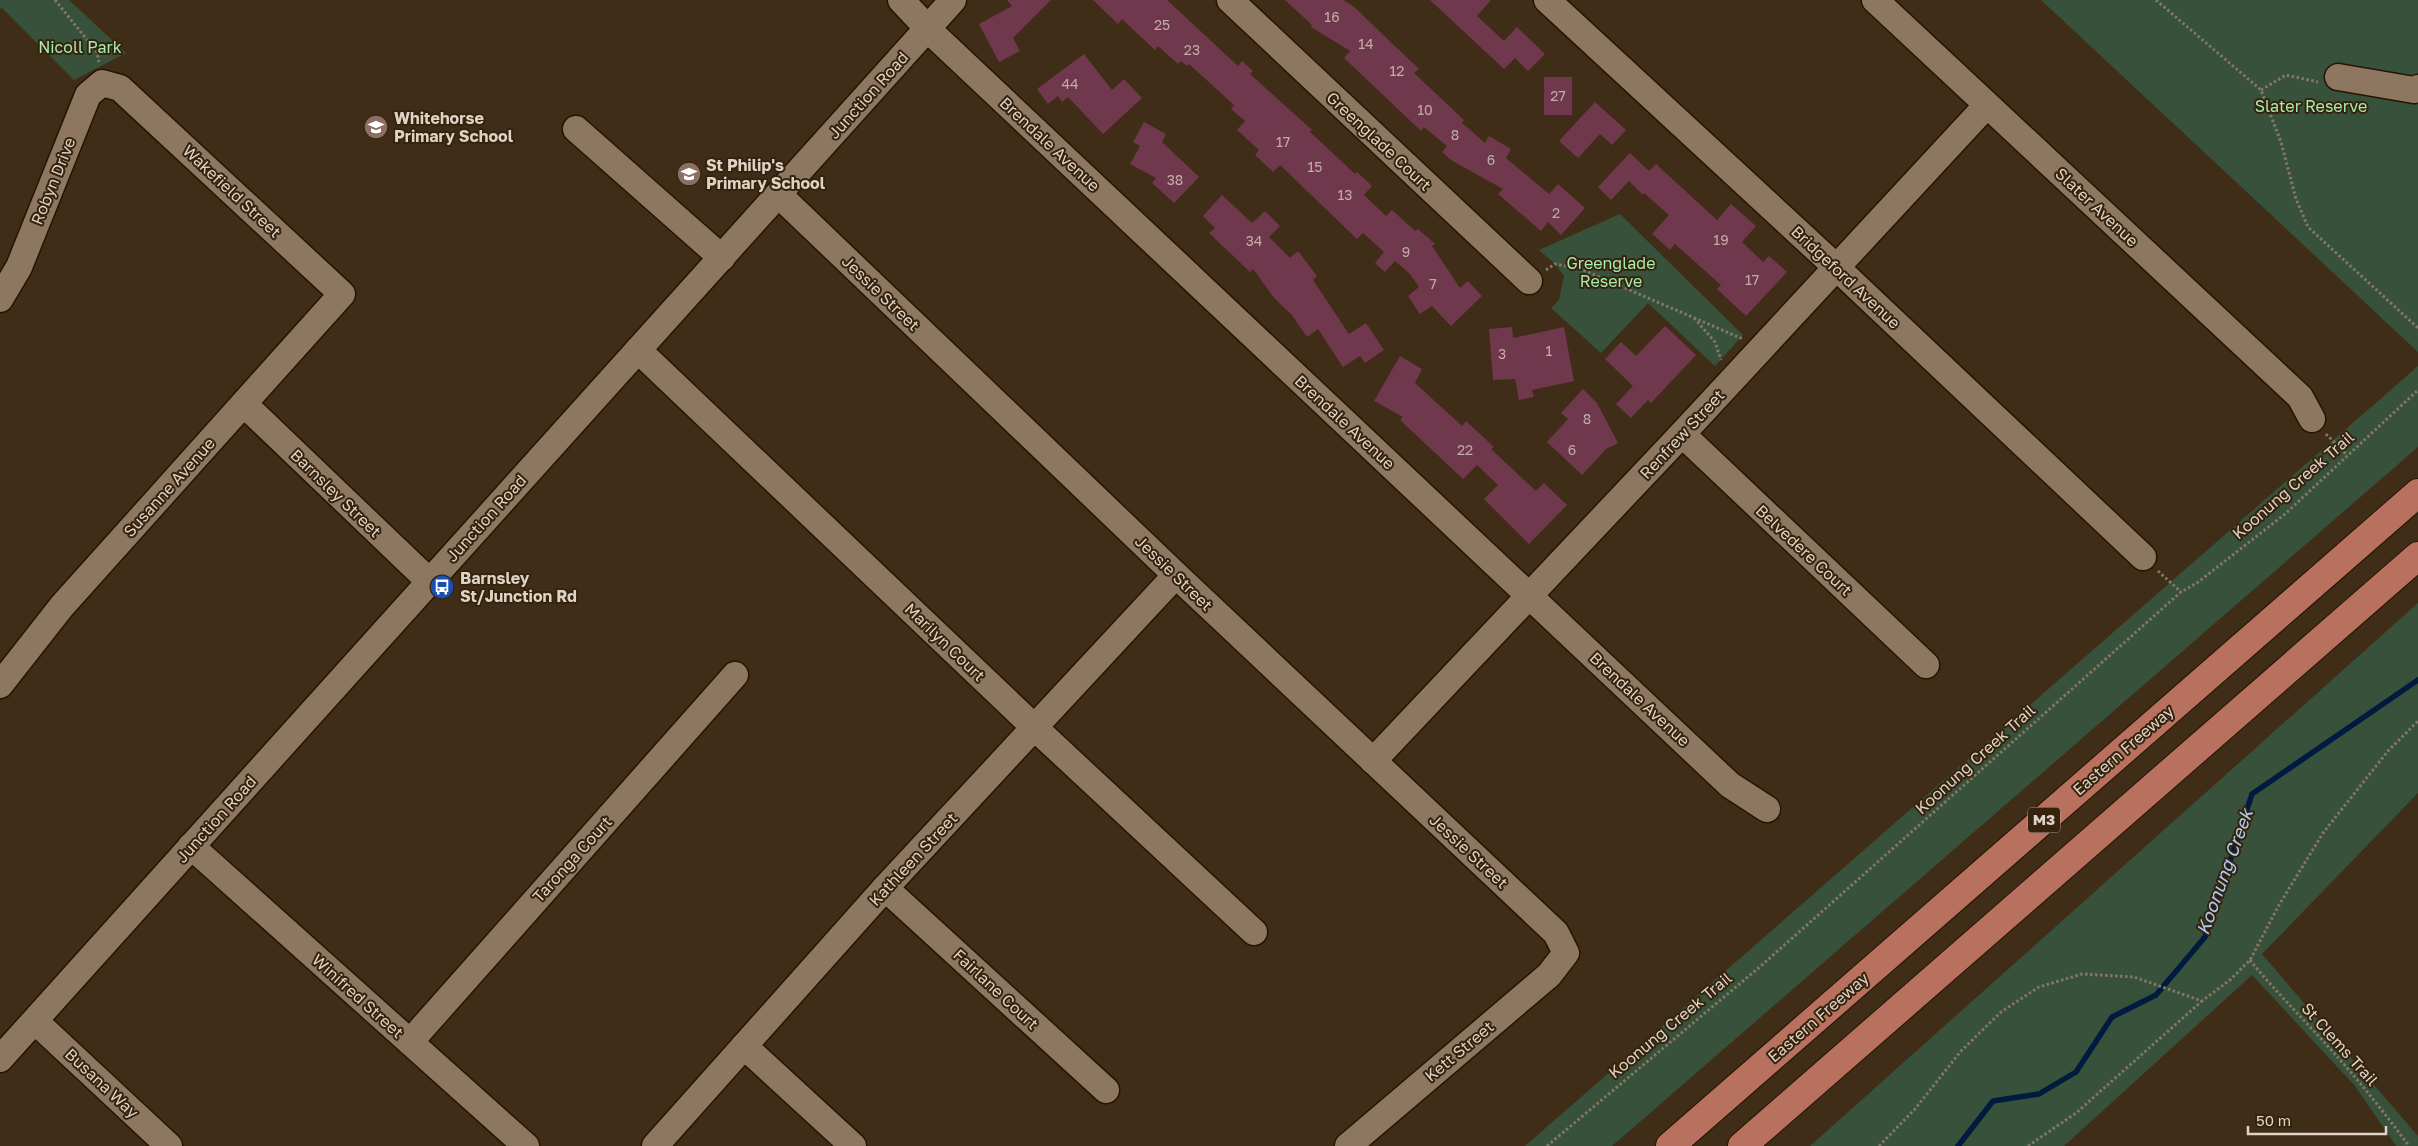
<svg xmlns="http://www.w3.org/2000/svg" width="2418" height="1146" viewBox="0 0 2418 1146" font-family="'Golos Text',sans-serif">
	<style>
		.green { fill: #37513b }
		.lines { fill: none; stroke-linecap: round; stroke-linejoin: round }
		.stream { stroke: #001a40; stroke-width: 5.5 }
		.building { fill: #6f384c }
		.minor-casing { stroke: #261502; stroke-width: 29 }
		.highway-casing { stroke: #261502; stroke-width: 30 }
		.path { stroke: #867665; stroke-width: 3; stroke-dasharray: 2.5 2.5; stroke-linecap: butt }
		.minor { stroke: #8d7760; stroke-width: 26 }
		.highway { stroke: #b8715f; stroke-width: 28 }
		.labels { text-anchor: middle; stroke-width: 4; stroke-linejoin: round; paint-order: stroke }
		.number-label { font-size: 14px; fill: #c3aca8 }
		.shield { fill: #36230e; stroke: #ac9e8f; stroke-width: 1 }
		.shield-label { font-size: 15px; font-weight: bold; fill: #dfd3c6 }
		.park-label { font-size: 16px; fill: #a4edaf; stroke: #36230e }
		.street-label { font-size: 16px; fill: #dfd3c6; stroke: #36230e }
		.poi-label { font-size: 16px; font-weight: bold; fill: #dfd3c6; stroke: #36230e; text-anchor: start }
		.water-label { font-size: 18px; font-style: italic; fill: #adcdf6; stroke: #36230e }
	</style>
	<rect width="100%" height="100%" fill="#402d18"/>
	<g class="green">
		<path d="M0,0H69L126,53L74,80L2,8L0,9Z"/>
		<path d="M2041,0H2418V352Z"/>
		<path d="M1620,214L1743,335L1715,366L1648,303L1601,353L1551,308L1559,300L1564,276L1555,264L1539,250Z"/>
		<path d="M2418,366V447L1612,1146H1525Z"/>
		<path d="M2418,603V793L2262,954L2418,1136V1146H2396L2355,1086L2252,975L2064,1146H1810Z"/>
	</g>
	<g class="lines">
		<path class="stream" d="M1958,1146L1993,1101L2039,1094L2076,1072L2112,1017L2156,995L2205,937L2252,794L2418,680"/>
	</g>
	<g class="building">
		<path d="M1007,0H1051L1013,38L1020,51L999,62L979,24L1012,6Z"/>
		<path d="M1093,0H1167L1238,66L1242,61L1253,71L1250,74L1312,130L1310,132L1355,174L1357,172L1372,186L1364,195L1386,216L1392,210L1415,231L1418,229L1435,244L1432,246L1460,288L1468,281L1482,296L1451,326L1432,306L1420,314L1408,296L1419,287L1410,274L1395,261L1385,272L1375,263L1384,252L1363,233L1357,239L1280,165L1273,172L1255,155L1259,150L1237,130L1245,121L1231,109L1234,105L1189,64L1187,66L1181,61L1178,64L1158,46L1155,50L1122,19L1118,24Z"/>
		<path d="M1285,0H1343L1353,6L1419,69L1414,73L1464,120L1462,123L1485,143L1489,136L1511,149L1506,158L1549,194L1558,184L1585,208L1561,235L1548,222L1541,231L1498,194L1503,189L1451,160L1442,152L1447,146L1424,127L1421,131L1344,58L1350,51L1311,27L1312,25Z"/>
		<path d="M1430,0H1491L1477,16L1504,41L1517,27L1545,54L1528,71L1515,58L1504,69Z"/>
		<path d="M1084,54L1112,90L1124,79L1142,98L1103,134L1068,97L1062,102L1058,96L1048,104L1037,89Z"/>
		<rect x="1544" y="77" width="28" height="38"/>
		<path d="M1595,102L1626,130L1612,145L1600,134L1578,158L1559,141Z"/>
		<path d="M1144,122L1166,134L1162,142L1199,177L1174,203L1152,183L1156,178L1130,164L1140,146L1133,142Z"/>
		<path d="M1630,153L1649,171L1656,164L1717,220L1731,204L1756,226L1742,242L1763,262L1769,256L1787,272L1746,316L1717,289L1721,285L1675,244L1670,250L1652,234L1669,215L1644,193L1643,195L1629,181L1611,200L1598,187Z"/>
		<path d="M1222,195L1252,223L1265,211L1280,226L1269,237L1290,258L1298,251L1317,276L1313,280L1349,334L1366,323L1384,350L1365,363L1360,356L1343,367L1318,329L1307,337L1291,314L1275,299L1253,269L1250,272L1209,233L1215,228L1203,216Z"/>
		<path d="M1665,326L1696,355L1651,403L1648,400L1631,418L1616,404L1633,386L1605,359L1621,342L1636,356Z"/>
		<path d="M1512,327L1513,338L1564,327L1574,381L1532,390L1534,397L1519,400L1515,379L1493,380L1489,329Z"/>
		<path d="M1400,356L1422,369L1415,383L1462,426L1466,421L1494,447L1491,449L1536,491L1544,483L1567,505L1529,544L1484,499L1498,485L1477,465L1463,479L1400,420L1403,417L1374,401Z"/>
		<path d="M1583,389L1597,403L1618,443L1606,449L1582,475L1547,442L1568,419L1561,413Z"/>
	</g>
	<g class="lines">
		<g class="minor-casing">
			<g id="minor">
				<path d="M901,0L935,36L1730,785L1767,809"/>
				<path d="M1230,0L1529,281"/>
				<path d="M1547,0L1837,268L2143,557"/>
				<path d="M1875,0L2300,397L2312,419"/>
				<path d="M2338,77L2414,90L2418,88"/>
				<path d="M576,129L722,258"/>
				<path d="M779,195L1176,575L1556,933L1566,953L1549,975L1348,1146"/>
				<path d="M0,299L19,267L88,95L102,83L120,88L342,294L62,606L0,685"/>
				<path d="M638,350L1034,727L1254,932"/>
				<path d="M244,404L429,581"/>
				<path d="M1682,434L1926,665"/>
				<path d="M1373,761L1682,434L1987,105"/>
				<path d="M191,846L526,1146"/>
				<path d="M885,888L1106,1090"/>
				<path d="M35,1021L169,1146"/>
				<path d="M410,1042L735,675"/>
				<path d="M744,1046L853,1146"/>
				<path d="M0,1059L953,0"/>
				<path d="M655,1146L885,888L1176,575"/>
			</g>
		</g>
		<g class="highway-casing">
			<g id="highway">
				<path d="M1670,1146L2418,493"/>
				<path d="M1742,1146L2418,556"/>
			</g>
		</g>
		<g class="path">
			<path d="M55,0L97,52L99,62"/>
			<path d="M2156,0L2261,90L2281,142L2296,199L2308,227L2418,328"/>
			<path d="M2261,90L2286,75L2318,82"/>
			<path d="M1546,270L1555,264L1581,269L1743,339"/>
			<path d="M1694,318L1715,342L1721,360"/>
			<path d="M2326,434L2347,455"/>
			<path d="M2158,571L2181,592"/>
			<path d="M2250,960C2269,984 2290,1005 2311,1028C2346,1065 2379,1105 2409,1146"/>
			<path d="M1547,1146L1762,965L2181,592L2197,583L2285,514L2418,390"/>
			<path d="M1879,1146L1915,1109L1961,1051L2001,1012L2039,987L2082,974L2134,977L2202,1001L2230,980L2250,960L2279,905L2323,833L2388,751L2418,721"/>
			<path d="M2028,1146L2076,1113L2202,1001"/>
		</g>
		<use href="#minor" class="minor"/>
		<use href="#highway" class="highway"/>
	</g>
	<defs>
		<g id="school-disc" transform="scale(1.25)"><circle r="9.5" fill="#8d6e63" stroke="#36230e"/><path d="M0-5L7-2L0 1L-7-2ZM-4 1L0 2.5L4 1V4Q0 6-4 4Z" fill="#fff"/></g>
		<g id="bus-disc" transform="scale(1.25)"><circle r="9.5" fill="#1a4fb4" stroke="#36230e"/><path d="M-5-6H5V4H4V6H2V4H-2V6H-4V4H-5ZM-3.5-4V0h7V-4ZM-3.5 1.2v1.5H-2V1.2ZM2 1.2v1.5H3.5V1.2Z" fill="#fff"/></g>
	</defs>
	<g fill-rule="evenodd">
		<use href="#school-disc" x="376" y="127"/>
		<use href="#school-disc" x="689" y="174"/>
		<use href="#bus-disc" x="442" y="587"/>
	</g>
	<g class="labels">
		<g class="number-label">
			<text x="1332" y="22">16</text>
			<text x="1162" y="30">25</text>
			<text x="1366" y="49">14</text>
			<text x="1192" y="55">23</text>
			<text x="1397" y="76">12</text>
			<text x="1070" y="89">44</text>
			<text x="1558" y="101">27</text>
			<text x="1425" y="115">10</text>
			<text x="1455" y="140">8</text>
			<text x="1283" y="147">17</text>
			<text x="1491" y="165">6</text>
			<text x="1315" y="172">15</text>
			<text x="1175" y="185">38</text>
			<text x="1345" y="200">13</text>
			<text x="1556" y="218">2</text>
			<text x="1721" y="245">19</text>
			<text x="1254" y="246">34</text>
			<text x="1406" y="257">9</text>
			<text x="1752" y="285">17</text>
			<text x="1433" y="289">7</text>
			<text x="1549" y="356">1</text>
			<text x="1502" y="359">3</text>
			<text x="1587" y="424">8</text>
			<text x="1465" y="455">22</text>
			<text x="1572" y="455">6</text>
		</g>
		<rect class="shield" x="2028" y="807.5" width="32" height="25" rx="4"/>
		<g class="shield-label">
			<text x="2044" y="825">M3</text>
		</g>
		<g class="park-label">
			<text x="80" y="53">Nicoll Park</text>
			<text x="2311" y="112">Slater Reserve</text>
			<text x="1611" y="269">Greenglade<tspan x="1611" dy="18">Reserve</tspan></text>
		</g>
		<g class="street-label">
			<text transform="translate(868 95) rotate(-48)" y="6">Junction Road</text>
			<text transform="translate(1379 141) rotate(43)" y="6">Greenglade Court</text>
			<text transform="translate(1050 144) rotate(43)" y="6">Brendale Avenue</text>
			<text transform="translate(53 181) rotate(-68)" y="6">Robyn Drive</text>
			<text transform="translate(232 191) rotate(43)" y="6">Wakefield Street</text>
			<text transform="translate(2097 207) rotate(43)" y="6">Slater Avenue</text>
			<text transform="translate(1846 277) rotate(43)" y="6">Bridgeford Avenue</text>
			<text transform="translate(881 293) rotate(44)" y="6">Jessie Street</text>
			<text transform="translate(1345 422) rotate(43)" y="6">Brendale Avenue</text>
			<text transform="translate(1682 434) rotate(-47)" y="6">Renfrew Street</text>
			<text transform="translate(2293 485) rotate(-41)" y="6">Koonung Creek Trail</text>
			<text transform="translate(169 487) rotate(-48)" y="6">Susanne Avenue</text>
			<text transform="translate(336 493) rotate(44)" y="6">Barnsley Street</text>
			<text transform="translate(486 518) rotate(-48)" y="6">Junction Road</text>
			<text transform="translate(1804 550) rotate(43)" y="6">Belvedere Court</text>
			<text transform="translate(1174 573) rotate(44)" y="6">Jessie Street</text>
			<text transform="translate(945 642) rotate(44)" y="6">Marilyn Court</text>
			<text transform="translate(1640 699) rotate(43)" y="6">Brendale Avenue</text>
			<text transform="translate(2123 750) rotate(-41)" y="6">Eastern Freeway</text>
			<text transform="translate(1975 759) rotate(-42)" y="6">Koonung Creek Trail</text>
			<text transform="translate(216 819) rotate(-48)" y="6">Junction Road</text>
			<text transform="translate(1469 851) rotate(43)" y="6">Jessie Street</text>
			<text transform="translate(572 859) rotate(-48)" y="6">Taronga Court</text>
			<text transform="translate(913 859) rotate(-47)" y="6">Kathleen Street</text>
			<text transform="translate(996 989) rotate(43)" y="6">Fairlane Court</text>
			<text transform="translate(358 996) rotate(42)" y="6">Winifred Street</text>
			<text transform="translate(1818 1017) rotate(-41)" y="6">Eastern Freeway</text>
			<text transform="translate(1670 1025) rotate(-40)" y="6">Koonung Creek Trail</text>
			<text transform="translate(2340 1044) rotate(48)" y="6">St Clems Trail</text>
			<text transform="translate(1459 1051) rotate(-40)" y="6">Kett Street</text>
			<text transform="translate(102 1083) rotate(43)" y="6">Busana Way</text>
		</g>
		<g class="poi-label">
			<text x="394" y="124">Whitehorse<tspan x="394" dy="18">Primary School</tspan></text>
			<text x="706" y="171">St Philip's<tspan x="706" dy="18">Primary School</tspan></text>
			<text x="460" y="584">Barnsley<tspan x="460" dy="18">St/Junction Rd</tspan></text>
		</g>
		<g class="water-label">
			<text transform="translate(2225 872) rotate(-70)" y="6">Koonung Creek</text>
		</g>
	</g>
	<path d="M2248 1126v8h138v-8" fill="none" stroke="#dfd3c6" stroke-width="2.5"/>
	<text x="2256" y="1126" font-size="15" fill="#dfd3c6" stroke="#36230e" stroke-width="4" paint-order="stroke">50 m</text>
</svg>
